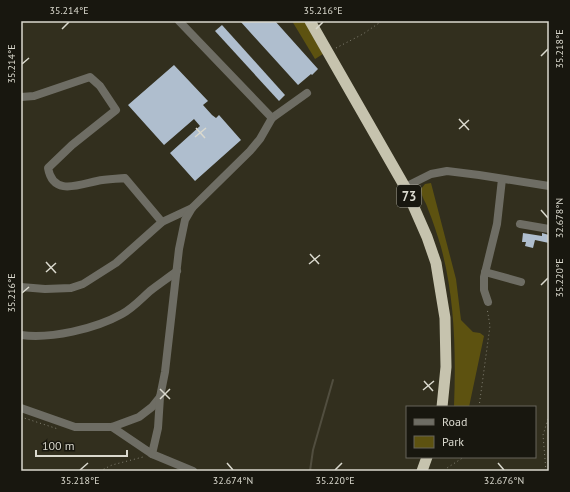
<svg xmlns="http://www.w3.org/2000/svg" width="570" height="492" viewBox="0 0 570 492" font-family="'PT Sans',sans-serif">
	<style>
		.green { fill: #5d5210 }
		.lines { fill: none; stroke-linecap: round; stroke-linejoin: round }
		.stream { stroke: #514e3f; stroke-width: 2 }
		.building { fill: #afbece }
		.path { stroke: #848274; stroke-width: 1; stroke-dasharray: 1 3; stroke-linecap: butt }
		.minor { stroke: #6e6d64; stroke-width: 8 }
		.highway { stroke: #c6c3ae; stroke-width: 11 }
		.ticks { fill: none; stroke: #dad9ce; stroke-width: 1.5 }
		.labels { text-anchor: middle; stroke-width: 4; stroke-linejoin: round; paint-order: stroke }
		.shield { fill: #18170f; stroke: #a09f95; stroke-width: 1 }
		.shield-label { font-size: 13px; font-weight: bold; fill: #dad9ce }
		.neatline { fill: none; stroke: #dad9ce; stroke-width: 1.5 }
		.ticks-label { font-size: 10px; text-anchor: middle; fill: #dad9ce }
	</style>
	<rect width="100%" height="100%" fill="#322f1e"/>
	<g class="green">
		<path d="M292,21H304L323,54L315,59Z"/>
		<path d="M431,183L456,279L461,320L473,332L480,333L484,336L469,407H454C456,353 455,299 441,247C437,234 433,221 428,209C426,202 421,197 421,189L425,184Z"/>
	</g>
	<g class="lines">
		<path class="stream" d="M310,471L313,450L333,380"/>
	</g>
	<g class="building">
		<path d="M240,21H275L318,69L312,75L311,74L298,85Z"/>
		<path d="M222,25L285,95L279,101L215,31Z"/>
		<path d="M174,65L208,101L203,105L212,115L216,118L219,115L241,140L195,181L170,153L200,126L194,119L164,145L128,105Z"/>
		<path d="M523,233L542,236V233L549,235V243L535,240L533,248L525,246L526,242H522Z"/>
	</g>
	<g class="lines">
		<g class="path">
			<path d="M336,48L363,34L382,21"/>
			<path d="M479,407L490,326L487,308"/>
			<path d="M21,417L58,429"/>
			<path d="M100,471L112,465L143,457"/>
			<path d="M449,471L447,468L464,457"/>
			<path d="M546,471L543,435L549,416"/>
		</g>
		<g class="minor">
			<path d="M21,97L34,96L90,77L100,86L116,110L72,145L48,168C53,196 78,185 97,181C106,179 116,179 125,178L162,222"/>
			<path d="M272,118L307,93"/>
			<path d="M405,187L431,174L447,171L479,175L549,186"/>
			<path d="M520,224L549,229"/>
			<path d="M485,272L521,282"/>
			<path d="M21,287L45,289L71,288L83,284L116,263L162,222L192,208"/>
			<path d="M488,302L484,290V277L497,224L502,179"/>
			<path d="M21,335C51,339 95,329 122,314C133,308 141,299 150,291C159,284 168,278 177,271"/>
			<path d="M21,408L75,427H112L139,417L152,407L160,397L165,372L179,249L185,220L192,208L250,151L260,139L272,118L179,21"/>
			<path d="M112,427L152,454L158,428L160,397"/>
			<path d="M152,454L193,471"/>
		</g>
		<g class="highway">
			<path d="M310,21L405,187L427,237L436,263L445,318L446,367L442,407"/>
			<path d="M422,471L427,457"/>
		</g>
	</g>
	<path class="ticks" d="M62,29L69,22M316,29L323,22M541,56L548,49M22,64L29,58M459,119L469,130M196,128L205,138M459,129L469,120M195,137L206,128M541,210L548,218M310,254L319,264M46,262L56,273M309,264L320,255M46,272L56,263M541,285L548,278M22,293L29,287M424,381L433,391M160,389L170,399M423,390L434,381M160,399L170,389M227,463L233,470M498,463L504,470M80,470L88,463M335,470L342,463"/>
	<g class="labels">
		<rect class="shield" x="397" y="185" width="24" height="22" rx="3"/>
		<g class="shield-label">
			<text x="409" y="201">73</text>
		</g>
	</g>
	<rect width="570" height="492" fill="none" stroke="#18170f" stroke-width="44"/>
	<rect x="406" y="406" width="130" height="52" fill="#18170f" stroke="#66655b"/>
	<rect x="414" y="419" width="20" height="6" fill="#6e6d64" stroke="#66655b"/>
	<text x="442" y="426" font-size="12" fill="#dad9ce">Road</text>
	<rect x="414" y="436" width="20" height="12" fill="#5d5210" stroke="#66655b"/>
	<text x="442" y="446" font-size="12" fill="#dad9ce">Park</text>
	<path d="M36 450v6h91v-6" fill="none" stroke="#dad9ce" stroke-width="2"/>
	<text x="42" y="450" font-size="12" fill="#dad9ce" stroke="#18170f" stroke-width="3" paint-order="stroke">100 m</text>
	<rect x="22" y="22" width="526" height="448" class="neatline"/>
	<g class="ticks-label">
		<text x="69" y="14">35.214°E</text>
		<text x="323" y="14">35.216°E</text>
		<text transform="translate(559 49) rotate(-90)" y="4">35.218°E</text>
		<text transform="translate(11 64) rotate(-90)" y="4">35.214°E</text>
		<text transform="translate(559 218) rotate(-90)" y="4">32.678°N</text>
		<text transform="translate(559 278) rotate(-90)" y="4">35.220°E</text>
		<text transform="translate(11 293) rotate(-90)" y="4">35.216°E</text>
		<text x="80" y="484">35.218°E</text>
		<text x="233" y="484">32.674°N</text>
		<text x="335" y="484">35.220°E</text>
		<text x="504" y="484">32.676°N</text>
	</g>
</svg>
